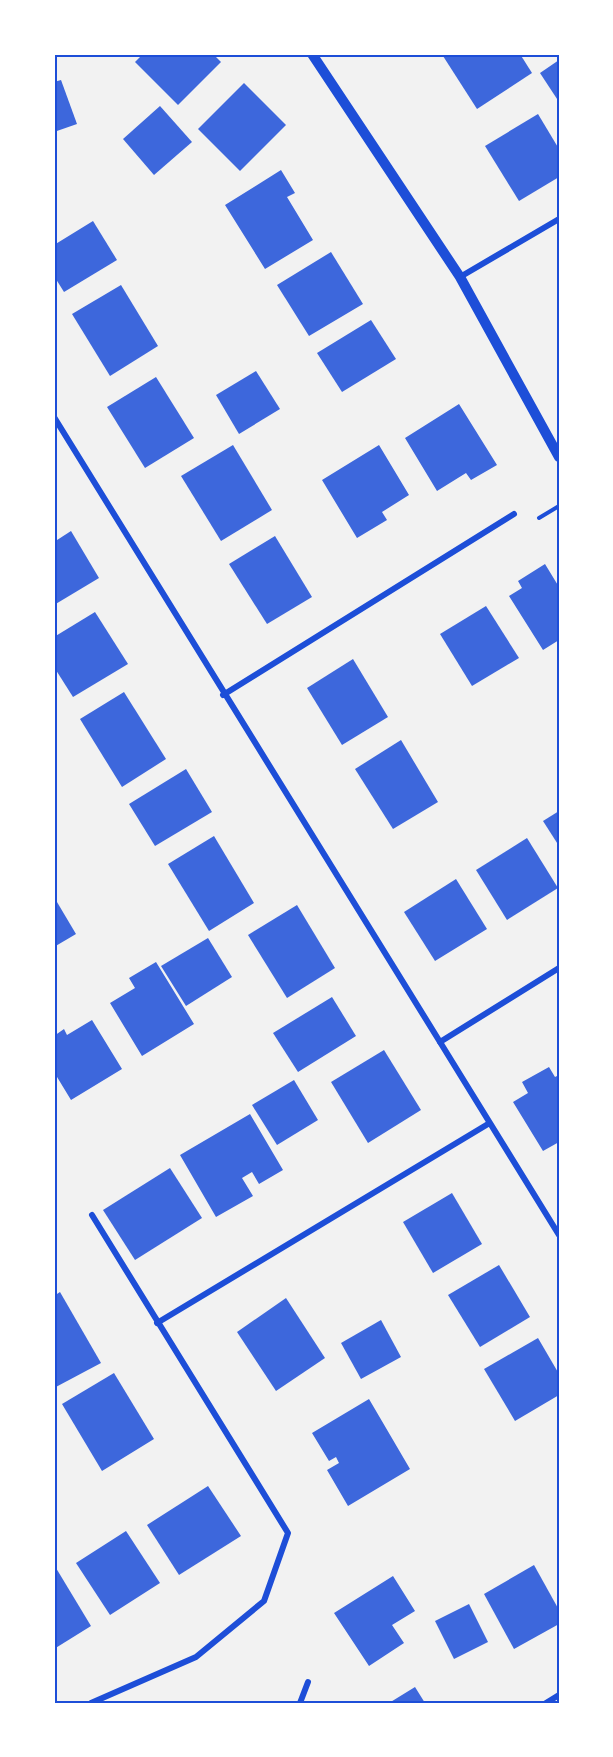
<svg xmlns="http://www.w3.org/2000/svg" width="613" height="1757" viewBox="0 0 613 1757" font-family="'DejaVu Sans',sans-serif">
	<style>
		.building { fill: #3d67dc }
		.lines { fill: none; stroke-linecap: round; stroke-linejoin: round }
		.path { stroke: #1d4ed8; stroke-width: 4 }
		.minor { stroke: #1d4ed8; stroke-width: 6 }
		.tertiary { stroke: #1d4ed8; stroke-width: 10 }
		.neatline { fill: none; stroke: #1d4ed8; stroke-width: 2 }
	</style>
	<rect width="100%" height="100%" fill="#f2f2f2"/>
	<g class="building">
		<path d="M143,54H213L221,62L178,105L135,62Z"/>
		<path d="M446,54H520L532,73L477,109L443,56Z"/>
		<path d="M559,60V102L540,73Z"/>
		<path d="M61,80L77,124L54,132V82Z"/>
		<path d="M244,83L286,125L240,171L198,129Z"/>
		<path d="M160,106L192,142L154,175L123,139Z"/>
		<path d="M538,114L559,149V177L519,201L485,146Z"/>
		<path d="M281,170L295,193L287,197L313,240L265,269L225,205Z"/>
		<path d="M93,221L117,260L64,292L54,276V245Z"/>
		<path d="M331,252L363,304L309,336L277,285Z"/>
		<path d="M121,285L158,346L110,376L72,314Z"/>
		<path d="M371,320L396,359L342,392L317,353Z"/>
		<path d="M256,371L280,409L239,434L216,395Z"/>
		<path d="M156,377L194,438L145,468L107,407Z"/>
		<path d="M459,404L497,465L471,480L466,473L437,491L405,438Z"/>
		<path d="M233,445L272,510L221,541L181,476Z"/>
		<path d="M379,445L409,495L382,512L387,520L357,538L322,480Z"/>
		<path d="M71,531L99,578L54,605V542Z"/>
		<path d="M275,536L312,597L267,624L229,564Z"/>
		<path d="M545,564L559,587V640L543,650L509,596L522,588L518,581Z"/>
		<path d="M486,606L519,658L472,686L440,634Z"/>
		<path d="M95,612L128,664L73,697L54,667V637Z"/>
		<path d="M353,659L388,717L342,745L307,688Z"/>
		<path d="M124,692L166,759L122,787L80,719Z"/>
		<path d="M401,740L438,802L393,829L355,769Z"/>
		<path d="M186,769L212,812L155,846L129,804Z"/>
		<path d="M559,811V846L543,821Z"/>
		<path d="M214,836L254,903L209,931L168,864Z"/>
		<path d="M527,838L558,888L507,920L476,870Z"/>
		<path d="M456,879L487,929L435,961L404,912Z"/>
		<path d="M54,897L76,934L54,947Z"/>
		<path d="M297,905L335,968L287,998L248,935Z"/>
		<path d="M208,938L232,977L186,1006L161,966Z"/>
		<path d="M156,962L194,1024L142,1056L110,1003L135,988L129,978Z"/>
		<path d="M332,997L356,1036L298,1072L273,1033Z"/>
		<path d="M92,1020L122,1069L71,1100L54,1072V1036L64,1029L67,1035Z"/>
		<path d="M384,1050L421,1110L368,1143L331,1082Z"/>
		<path d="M549,1067L555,1077L559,1075V1142L543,1151L513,1102L528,1093L522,1082Z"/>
		<path d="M294,1080L318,1120L277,1145L252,1105Z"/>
		<path d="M250,1114L283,1170L259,1184L252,1172L242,1178L253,1196L216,1217L180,1155Z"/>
		<path d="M170,1168L202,1218L135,1260L103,1210Z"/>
		<path d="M452,1193L482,1244L433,1273L403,1222Z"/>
		<path d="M499,1265L530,1317L480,1347L448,1295Z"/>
		<path d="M60,1292L101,1363L54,1388V1296Z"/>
		<path d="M286,1298L325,1358L276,1391L237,1332Z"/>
		<path d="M381,1320L401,1357L361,1379L341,1343Z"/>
		<path d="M538,1338L559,1374V1395L515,1421L484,1369Z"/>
		<path d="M114,1373L154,1439L102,1471L62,1404Z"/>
		<path d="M369,1399L410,1469L348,1506L327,1470L339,1463L336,1457L329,1461L312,1433Z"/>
		<path d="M208,1486L241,1536L179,1575L147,1525Z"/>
		<path d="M126,1531L160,1583L110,1615L76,1563Z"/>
		<path d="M534,1565L559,1610V1624L514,1649L484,1594Z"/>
		<path d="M56,1568L91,1626L54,1649V1569Z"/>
		<path d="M393,1576L415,1611L392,1625L404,1643L369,1666L334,1613Z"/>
		<path d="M469,1604L488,1642L454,1659L435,1621Z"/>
		<path d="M415,1687L425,1703H389Z"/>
	</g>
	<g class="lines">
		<path class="path" d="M539,518L559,506"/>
		<g class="minor">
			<path d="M460,277L559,219"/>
			<path d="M54,417L440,1042L559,968"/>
			<path d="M223,695L514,514"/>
			<path d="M440,1042L559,1235"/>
			<path d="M157,1323L488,1124"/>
			<path d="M91,1703L196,1657L264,1601L288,1533L92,1215"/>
			<path d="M300,1703L308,1682"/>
			<path d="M546,1703L559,1695"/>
		</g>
		<path class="tertiary" d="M312,54L460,277L559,457"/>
	</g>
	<rect width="613" height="1757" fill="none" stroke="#ffffff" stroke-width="111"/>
	<rect x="56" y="56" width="502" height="1646" class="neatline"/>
</svg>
